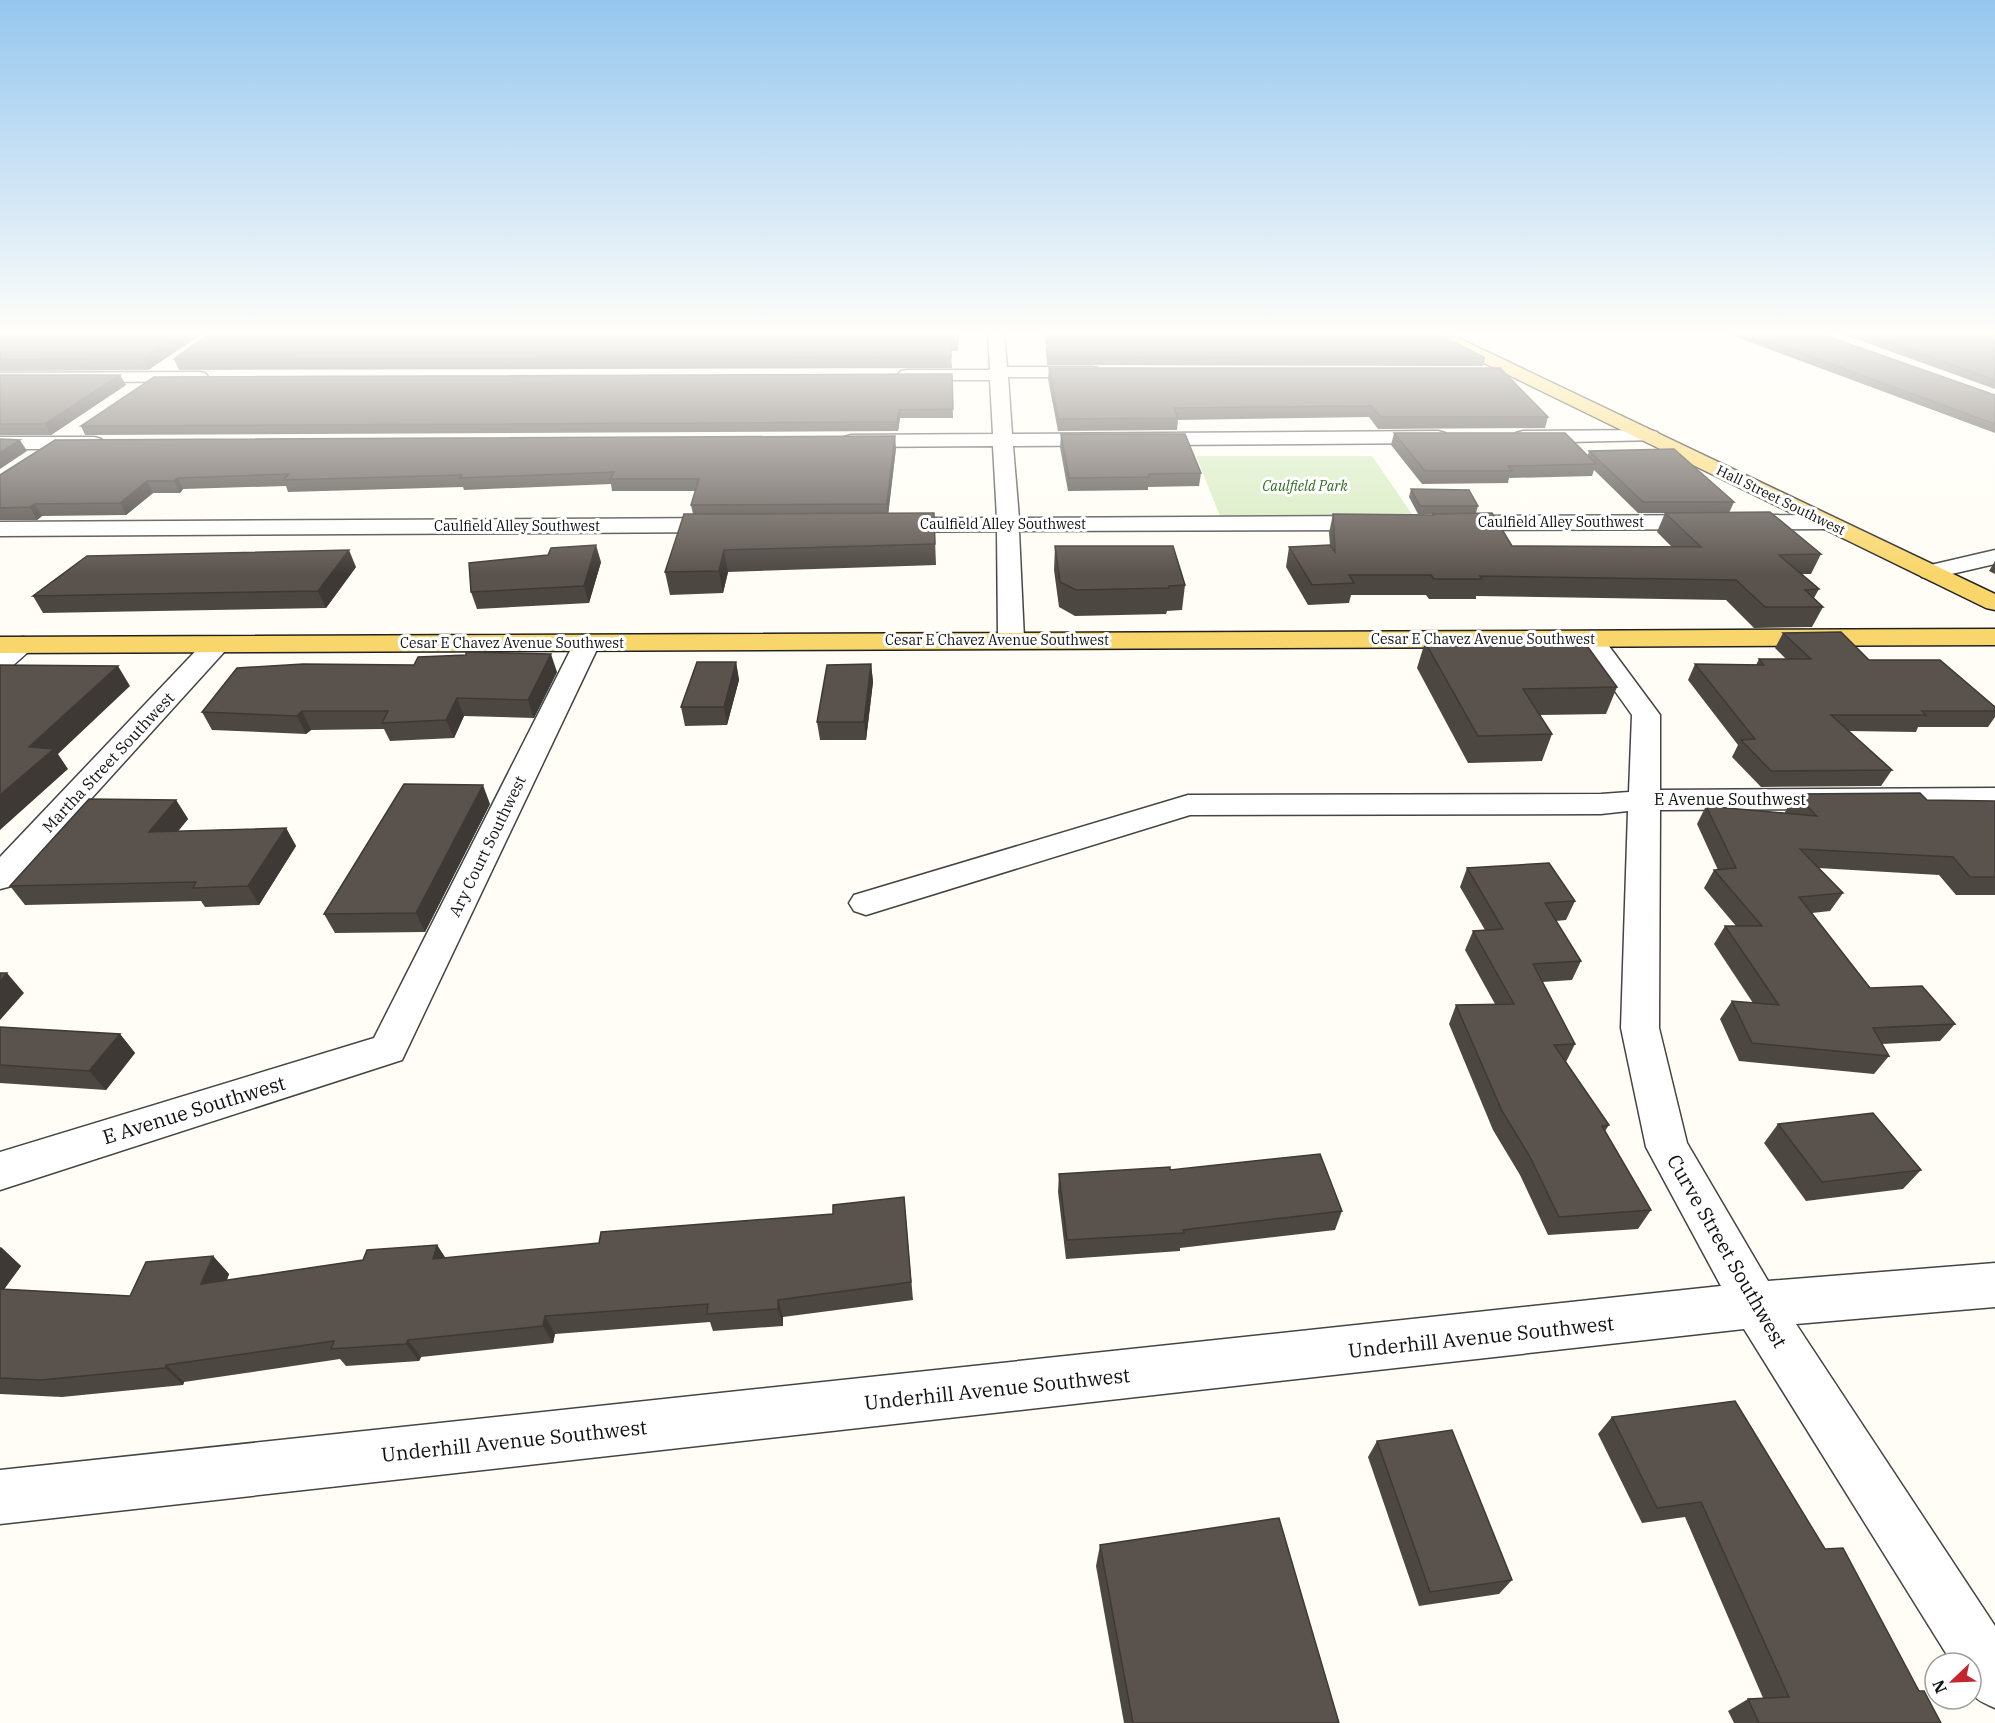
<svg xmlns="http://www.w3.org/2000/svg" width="1995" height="1723" viewBox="0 0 1995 1723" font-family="'IBM Plex Serif',serif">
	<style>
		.green { fill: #d5ebbd }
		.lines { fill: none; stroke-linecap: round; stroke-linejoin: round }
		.minor-casing { stroke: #444; stroke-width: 3 }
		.major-casing { stroke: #222; stroke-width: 3 }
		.minor { fill: #fff; fill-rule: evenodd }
		.major { fill: #f9d66b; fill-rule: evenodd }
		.wall { fill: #4d4742 }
		.shaded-wall { fill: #3f3936 }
		.building { fill: #5a524d; stroke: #3f3936; stroke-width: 1.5 }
		.labels { text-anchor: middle; stroke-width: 6; stroke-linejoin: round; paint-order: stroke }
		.far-park-label { font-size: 14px; font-style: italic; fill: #2f6b1f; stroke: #fff }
		.far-street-label { font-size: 14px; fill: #111; stroke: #fff }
		.street-label { font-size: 16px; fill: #111; stroke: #fff }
		.near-street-label { font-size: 20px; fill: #111; stroke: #fff }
	</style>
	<rect width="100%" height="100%" fill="#fffdf5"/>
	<path class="green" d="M1196,456H1372L1414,517L1220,516Z"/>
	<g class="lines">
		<g class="minor-casing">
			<g id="minor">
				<path d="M988,334H1004L1007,367H1092L1098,368L1101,372L1098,376L1092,377H1008L1012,434L1438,431L1445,433L1448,437L1445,441L1438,443L1013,446L1019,518L1377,516L1385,518L1388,523L1385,528L1377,530L1019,531L1024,639L1020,644L1011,647L1002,644L998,639L997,531L888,532L880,530L877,525L880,520L888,518H997L993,446L851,447L844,445L841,441L844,437L851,435L993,434L990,380H907L901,379L898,375L901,371L907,370H990Z"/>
				<path d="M199,372L205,373L208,377L205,381L0,383V373Z"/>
				<path d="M1650,430L1657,432L1660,436L1657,440L1523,443L1516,441L1513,437L1516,433L1523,431Z"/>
				<path d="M0,437H94L101,439L104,443L101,447L94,449H0Z"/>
				<path d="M1825,515L1833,517L1836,522L1833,527L1825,529L1452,530L1444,528L1441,523L1444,518L1452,516Z"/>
				<path d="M726,518L734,520L737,525L734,530L726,532L0,536V522Z"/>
				<path d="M1995,550V564L1930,579L1922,577L1918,572L1922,567Z"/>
				<path d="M1591,631L1600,634L1660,715V790L1995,788V808L1660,810L1659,1028L1687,1143L1768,1281L1995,1263V1307L1796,1324L1995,1626V1708C1965,1695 1971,1694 1971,1663H1952L1744,1329L0,1524V1470L1721,1286L1646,1147L1621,1028L1628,811L1601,814L1190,815L866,915L854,911L849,903L854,895L1188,795L1601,794L1629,792L1632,715L1578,639L1582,634Z"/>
				<path d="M587,635L596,637L600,643L402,1060L0,1190V1152L374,1038L574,643L578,637Z"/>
				<path d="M23,637L32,639L36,645L9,669L0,671V650L14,639Z"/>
				<path d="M216,637L225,639L229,645L225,651L12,886L0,889V857L207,639Z"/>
			</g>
		</g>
		<g class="major-casing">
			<g id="major">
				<path d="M1429,334H1450L1995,594V610L1986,608L1431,337Z"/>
				<path d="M1995,629V645L0,653V637Z"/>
			</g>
		</g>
		<use href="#minor" class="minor"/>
		<use href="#major" class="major"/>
	</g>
	<g class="wall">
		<path d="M0,334H202L148,370L0,371Z"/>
		<path d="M209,334H959L958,351H951L952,368L179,370L174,359Z"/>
		<path d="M1046,334L1485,358L1483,366L1047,365Z"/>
		<path d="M1728,334H1821L1995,395V433Z"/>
		<path d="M1842,334H1995V389Z"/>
		<path d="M1049,368L1548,417L1545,428L1378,429L1369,417L1178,420L1177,430L1058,431L1048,379Z"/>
		<path d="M952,374L953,418H900L898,431L85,435L81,426Z"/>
		<path d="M0,375H120L126,385L51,435H0Z"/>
		<path d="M1394,433L1588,455L1589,451L1734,502L1729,513L1821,554L1811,574H1801L1819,589L1814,598L1823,607L1812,627L1754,628L1726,600L1476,596V599H1429L1426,595H1351L1349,603L1308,605L1286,567L1289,547L1330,545L1329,533L1333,514L1433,515V514H1418L1409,497L1411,489L1478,506L1476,513L1512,546L1672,547L1657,532L1665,513H1638L1594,470L1592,476L1509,478L1508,483L1422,484L1391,445Z"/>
		<path d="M1061,434L1201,473L1199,486L1148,487V490L1068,491L1060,447Z"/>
		<path d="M896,448L888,514L934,513L936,565L728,572L723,593L670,595L665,572L693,514L691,505L696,491H612L611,484L464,490L463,487L288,492L286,486L183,489L180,493H153L126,515L42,516L37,520H0V475Z"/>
		<path d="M1055,546L1185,585L1182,610L1167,611L1166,614L1075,616L1059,607L1054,570Z"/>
		<path d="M1995,561V574L1989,571Z"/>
		<path d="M601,562L589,603L477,609L471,592Z"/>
		<path d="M356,567L326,608L43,613L33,596Z"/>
		<path d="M1783,633L1869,660L1995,707V717L1988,727H1918L1916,732L1849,731L1892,770L1881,786L1761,787L1732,757L1738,745L1688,680L1695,664L1756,665L1759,659H1786L1775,648Z"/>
		<path d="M1425,642L1617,687L1606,714L1540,715L1552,734L1542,761L1468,763L1417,668Z"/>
		<path d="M736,662L739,680L727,725L685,726L681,707Z"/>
		<path d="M871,664L873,682L866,740H820L817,722Z"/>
		<path d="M557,672L534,718L464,716L454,738L390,741L384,729L311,730L306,734L212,730L202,712Z"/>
		<path d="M1795,794L1927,800L1995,801V895H1956L1939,875L1818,868L1843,893L1830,911L1812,913L1870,988L1955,1024L1940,1041L1882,1044L1889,1056L1874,1074L1739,1061L1720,1019L1732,1001L1753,1003L1714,944L1725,926H1736L1704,888L1714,870H1718L1697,824L1706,806L1786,814L1785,812Z"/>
		<path d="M176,800L188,819L178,831L286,828L296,846L259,905L205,907L201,901L25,905L10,886Z"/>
		<path d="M490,804L425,932L335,933L324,914Z"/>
		<path d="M1467,868L1575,901L1566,920L1556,921L1581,961L1572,980L1542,982L1575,1044L1566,1062L1609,1125L1605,1131L1651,1210L1638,1229L1548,1235L1520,1175L1493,1130L1449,1024L1456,1005L1495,1004L1465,950L1473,931L1485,930L1460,887Z"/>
		<path d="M0,1027L120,1034L135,1053L106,1090L0,1083Z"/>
		<path d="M1778,1124L1921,1170L1903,1189L1806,1201L1764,1143Z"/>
		<path d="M1170,1170L1342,1211L1335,1230L1180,1248V1251L1066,1259L1058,1192L1059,1174Z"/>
		<path d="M904,1197L913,1300L783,1317V1326L713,1331L710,1322L555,1334L553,1343L421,1357L419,1361L346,1366L340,1359L184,1382L183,1385L62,1397L0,1394V1247L21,1266L4,1289L130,1296L213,1256L229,1274L227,1280L363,1260L437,1245L445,1258L599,1243L833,1214Z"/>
		<path d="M1612,1417L1825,1549L1941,1723H1734L1728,1711L1748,1699L1763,1698L1685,1517L1642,1523L1598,1434Z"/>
		<path d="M1377,1441L1512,1580L1499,1594L1419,1606L1368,1457Z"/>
		<path d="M1100,1545L1339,1723H1124L1096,1566Z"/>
	</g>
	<g class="shaded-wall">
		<path d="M182,334H202L148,370L143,359Z"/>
		<path d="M958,334H959L958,351L957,341Z"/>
		<path d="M120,375L126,385L51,435L45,424Z"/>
		<path d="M899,410L900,418L898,431L897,422Z"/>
		<path d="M895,436L896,448L888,516L887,504Z"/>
		<path d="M20,440L27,451L0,469V453Z"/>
		<path d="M178,478L183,489L180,493L174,481Z"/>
		<path d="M147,481L153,493L126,515L120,503Z"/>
		<path d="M35,504L42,516L37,520L30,507Z"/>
		<path d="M596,545L601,562L589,603L584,586Z"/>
		<path d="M349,550L356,567L326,608L318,591Z"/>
		<path d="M724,550L728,572L723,593L719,571Z"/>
		<path d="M551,654L557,672L534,718L528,700Z"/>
		<path d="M736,662L739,680L727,725L724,707Z"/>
		<path d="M871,664L873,682L866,740L864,722Z"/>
		<path d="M118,666L130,686L58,754L68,769L0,830V795L29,747Z"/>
		<path d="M457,698L464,716L454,738L446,720Z"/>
		<path d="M302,711L311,730L306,734L297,716Z"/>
		<path d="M483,785L490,804L425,932L416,913Z"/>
		<path d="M176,800L188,819L162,851L149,832Z"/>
		<path d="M286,828L296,846L259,905L248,886Z"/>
		<path d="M7,973L24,993L0,1020V982Z"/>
		<path d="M120,1034L135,1053L106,1090L89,1071Z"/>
		<path d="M437,1245L449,1263L433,1259Z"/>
		<path d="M1,1247L21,1266L0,1295V1248Z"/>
		<path d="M213,1256L229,1274L218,1302L201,1284Z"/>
		<path d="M778,1300L783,1317V1326L778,1309Z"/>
		<path d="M545,1316L555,1334L553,1343L543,1326Z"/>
		<path d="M408,1340L421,1357L419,1361L406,1344Z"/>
		<path d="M166,1365L184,1382L183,1385L165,1368Z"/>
	</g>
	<g class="building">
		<path d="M0,334H182L143,359L0,360Z"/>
		<path d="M209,334H958L957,341H951V357L174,359Z"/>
		<path d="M1046,334H1439L1485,358L1047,357Z"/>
		<path d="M1749,334H1821L1995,395V424Z"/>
		<path d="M1865,334H1995V380Z"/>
		<path d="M1049,368H1500L1548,417H1381L1371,406L1174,408L1178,418L1058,419Z"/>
		<path d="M952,374L953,409L899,410L897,422L81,426L154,377Z"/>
		<path d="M0,375H120L45,424H0Z"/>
		<path d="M1394,433H1565L1596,464L1508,466L1512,471H1425Z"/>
		<path d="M1061,434H1185L1201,473L1149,474V477L1069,478Z"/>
		<path d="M895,436L887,504L691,505L699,479H610L614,472L460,478L462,475L283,480L289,474L178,478L174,481H147L120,503L35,504L30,507L0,508V475L55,440Z"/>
		<path d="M0,439L20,440L0,453Z"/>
		<path d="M1674,449L1734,502H1643L1589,451Z"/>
		<path d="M1411,489L1469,490L1478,506H1420Z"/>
		<path d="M1770,512L1821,554L1779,555L1819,589L1805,590L1823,607H1765L1736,580L1480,576L1482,579H1434L1431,575H1349L1354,583L1312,585L1289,547L1330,545L1335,552L1333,514L1434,515L1433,514L1492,513L1512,546L1701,547L1665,513Z"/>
		<path d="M934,513L935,544L724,550L719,571L665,572L684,514Z"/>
		<path d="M596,545L584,586L471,592L469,563L548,555L551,548Z"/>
		<path d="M1055,546H1173L1185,585L1169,586V588L1076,590L1060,582Z"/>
		<path d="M349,550L318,591L33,596L87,556Z"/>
		<path d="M1841,632L1869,660H1940L1995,707V711H1922L1926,715H1831L1892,770L1771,771L1741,740L1755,739L1695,664L1764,665L1759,659H1811L1783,633Z"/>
		<path d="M1425,642L1585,643L1617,687L1523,689L1552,734L1478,736Z"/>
		<path d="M466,652L551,654L528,700L457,698L446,720L382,723L388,711H302L297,716L202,712L237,668L303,664L414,665L418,657L466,655Z"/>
		<path d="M697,662H736L724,707H681Z"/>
		<path d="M871,664L864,722H817L827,665Z"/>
		<path d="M0,665L118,666L29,747L54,749L0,795Z"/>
		<path d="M404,784L483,785L416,913L324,914Z"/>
		<path d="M1920,793L1927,800L1995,801V877H1970L1953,857L1800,849L1843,893L1799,897L1870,988L1922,986L1955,1024L1873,1028L1889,1056L1752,1043L1732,1001L1779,1005L1725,926H1762L1714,870L1736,868L1706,806L1817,816L1795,794Z"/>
		<path d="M89,799L176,800L149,832L286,828L248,886L193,888L196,882L10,886Z"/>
		<path d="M1549,863L1575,901L1545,903L1581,961L1533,964L1575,1044L1554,1045L1609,1125L1602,1126L1651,1210L1559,1217L1530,1157L1502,1111L1456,1005L1514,1004L1473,931L1503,929L1467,868Z"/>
		<path d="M0,973H7L0,982Z"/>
		<path d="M0,1027L120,1034L89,1071L0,1065Z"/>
		<path d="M1873,1113L1921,1170L1822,1182L1778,1124Z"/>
		<path d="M1320,1154L1342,1211L1183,1230L1184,1233L1067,1240L1059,1174L1170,1167V1170Z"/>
		<path d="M904,1197L911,1282L778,1300V1309L707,1314L708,1304L545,1316L543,1326L408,1340L406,1344L331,1349L334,1341L166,1365L165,1368L41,1380L0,1378V1289L130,1296L146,1262L213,1256L201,1284L363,1260L367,1250L437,1245L433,1259L599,1243L601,1232L833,1214V1205Z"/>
		<path d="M1735,1401L1825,1549L1843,1548L1919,1691H1924L1941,1723H1759L1748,1699L1789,1697L1701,1502L1657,1508L1612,1417Z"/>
		<path d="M1452,1430L1512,1580L1430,1592L1377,1441Z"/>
		<path d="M1279,1518L1339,1723H1133L1100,1545Z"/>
	</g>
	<linearGradient id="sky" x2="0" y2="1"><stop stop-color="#95c6ee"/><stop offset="0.58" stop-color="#fffefa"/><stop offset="1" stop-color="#fffefa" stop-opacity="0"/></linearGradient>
	<rect width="1995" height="575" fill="url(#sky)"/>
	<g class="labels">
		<g class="far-park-label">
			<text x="1305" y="491">Caulfield Park</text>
		</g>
		<g class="far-street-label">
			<text transform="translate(1781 500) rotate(26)" y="5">Hall Street Southwest</text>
			<text x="1561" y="527">Caulfield Alley Southwest</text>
			<text x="1003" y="529">Caulfield Alley Southwest</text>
			<text x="517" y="531">Caulfield Alley Southwest</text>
			<text x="1483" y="644">Cesar E Chavez Avenue Southwest</text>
			<text x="997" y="645">Cesar E Chavez Avenue Southwest</text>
			<text x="512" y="648">Cesar E Chavez Avenue Southwest</text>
		</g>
		<g class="street-label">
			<text transform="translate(108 762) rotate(-47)" y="6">Martha Street Southwest</text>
			<text x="1730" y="805">E Avenue Southwest</text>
			<text transform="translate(487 846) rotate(-64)" y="6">Ary Court Southwest</text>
		</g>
		<g class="near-street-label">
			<text transform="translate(194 1110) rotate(-17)" y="7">E Avenue Southwest</text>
			<text transform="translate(1727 1251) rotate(60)" y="7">Curve Street Southwest</text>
			<text transform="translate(1481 1337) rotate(-6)" y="7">Underhill Avenue Southwest</text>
			<text transform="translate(997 1389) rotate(-6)" y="7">Underhill Avenue Southwest</text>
			<text transform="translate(514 1441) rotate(-6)" y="7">Underhill Avenue Southwest</text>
		</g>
	</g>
	<g transform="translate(1953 1681) rotate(247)"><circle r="28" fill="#ffffff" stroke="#a0a0a0" stroke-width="1.5"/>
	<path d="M0-4.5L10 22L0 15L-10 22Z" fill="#c4262e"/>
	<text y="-9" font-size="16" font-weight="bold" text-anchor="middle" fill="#111111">N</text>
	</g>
</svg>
